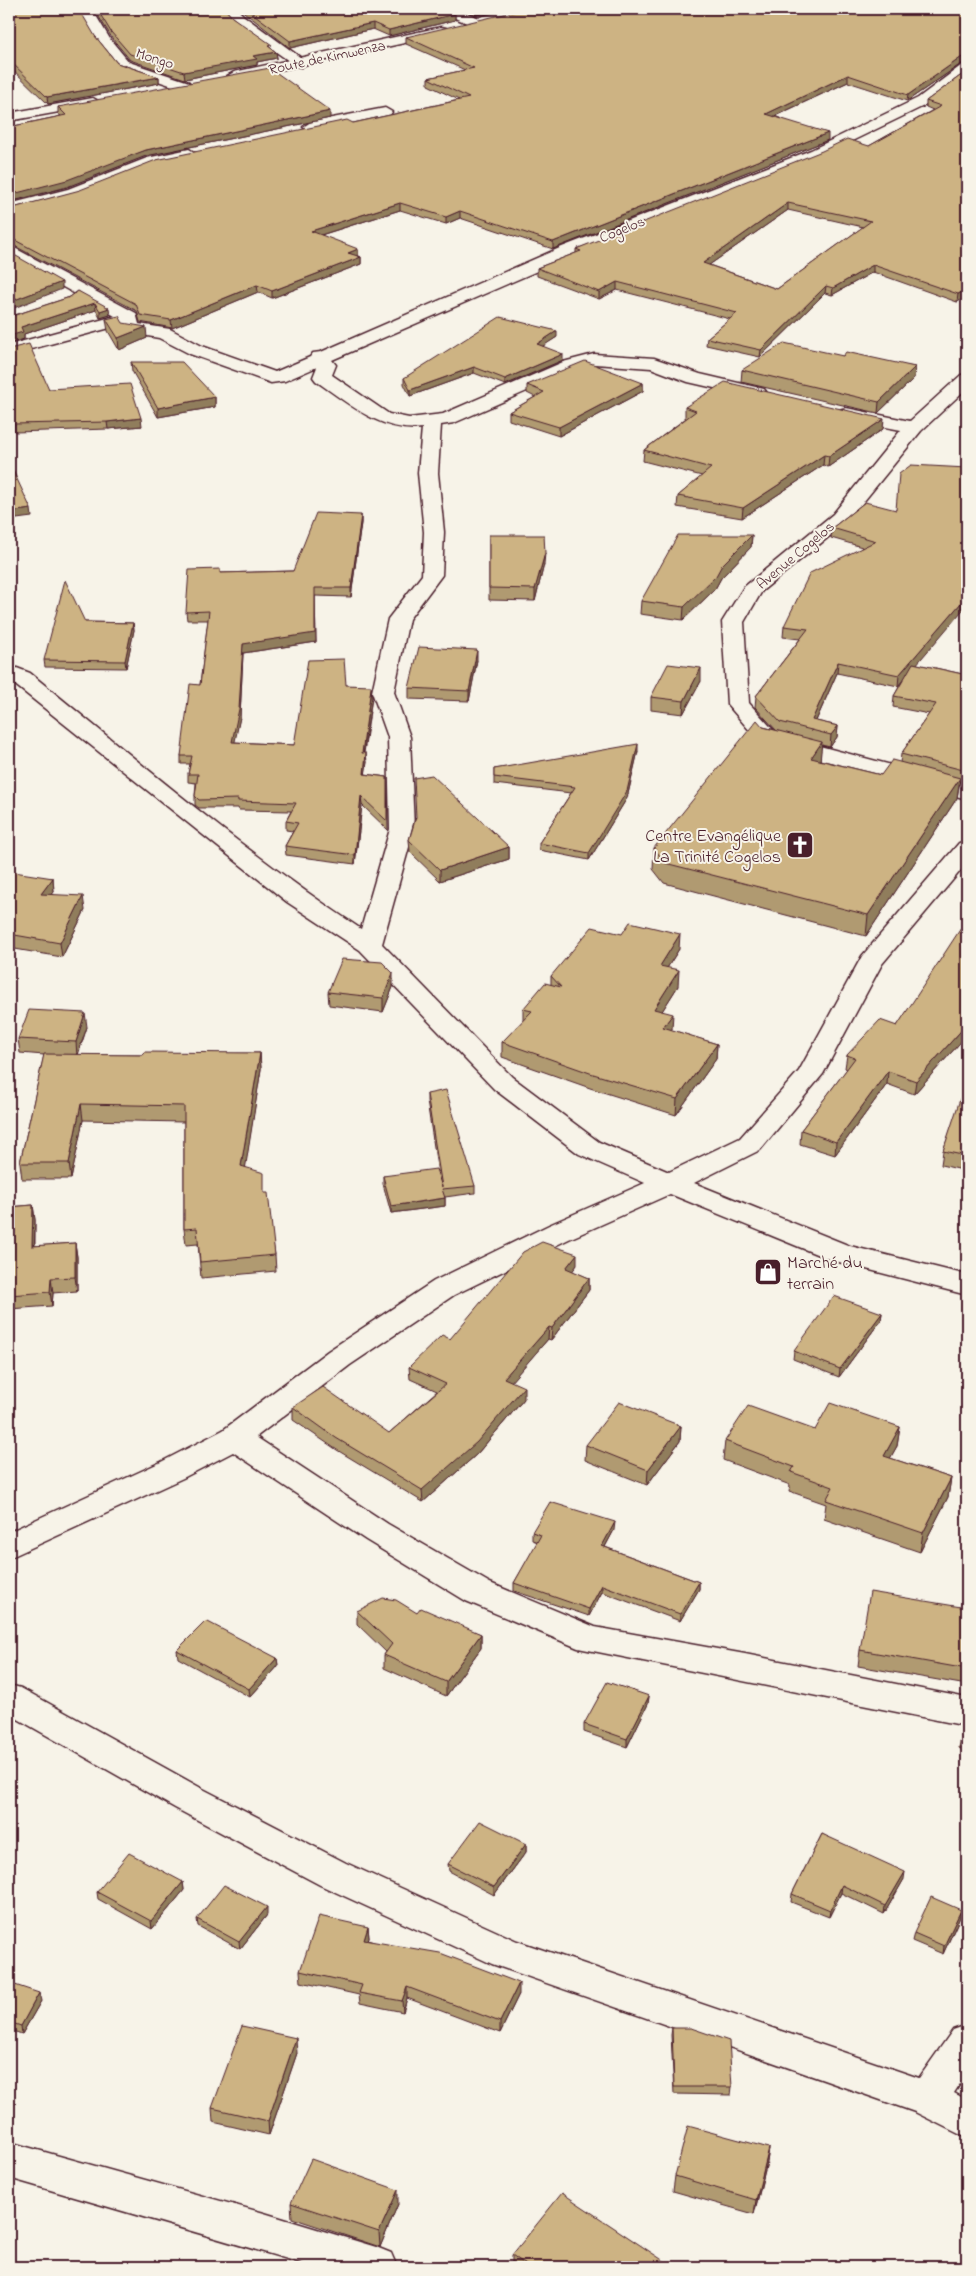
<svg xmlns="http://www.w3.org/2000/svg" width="976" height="2276" viewBox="0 0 976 2276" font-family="'Indie Flower',sans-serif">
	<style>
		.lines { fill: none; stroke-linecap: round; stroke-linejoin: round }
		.minor-casing { stroke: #4a1f2b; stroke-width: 3 }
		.tertiary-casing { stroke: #4a1f2b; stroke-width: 3 }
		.minor { fill: #f7f3e8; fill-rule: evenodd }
		.tertiary { fill: #f7f3e8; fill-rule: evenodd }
		.wall { fill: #b09a71; stroke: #4a1f2b; fill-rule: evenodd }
		.shaded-wall { fill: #907d5c; stroke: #4a1f2b }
		.building { fill: #cdb383; stroke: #4a1f2b; fill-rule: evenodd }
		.labels { text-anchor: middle; stroke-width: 4; stroke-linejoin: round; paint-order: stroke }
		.far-street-label { font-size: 15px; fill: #4a1f2b; stroke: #f7f3e8 }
		.poi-label { font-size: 18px; fill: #4a1f2b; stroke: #f7f3e8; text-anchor: end }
	</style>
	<rect width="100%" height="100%" fill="#f7f3e8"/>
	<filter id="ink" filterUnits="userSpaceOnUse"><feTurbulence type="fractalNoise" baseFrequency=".02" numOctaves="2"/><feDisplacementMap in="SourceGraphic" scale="10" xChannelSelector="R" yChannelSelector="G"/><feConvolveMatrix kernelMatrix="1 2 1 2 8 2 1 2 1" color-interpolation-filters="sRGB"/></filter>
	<g filter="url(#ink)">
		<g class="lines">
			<g class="minor-casing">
				<g id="minor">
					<path d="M78,9H92L110,39L129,62L189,82L191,85L189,88H179L119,68L97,41Z"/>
					<path d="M223,9H237L244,16L308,63L301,67L296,66L234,22Z"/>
					<path d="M438,9H456L482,19L484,22L482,25H472L440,12Z"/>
					<path d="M967,64V75L928,104L821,156L574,255L332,360L336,365L332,375L389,414L409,418L443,414L563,362L594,354L654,358L700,374L764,389L767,393L764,397L758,398L688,382L651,368L595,364L575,370L454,423L441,425L438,473L444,532L442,575L409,619L394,692L410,737L414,829L382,944L512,1077L599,1142L669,1172L740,1138L799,1071L862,956L959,843L967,841V863L882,964L823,1074L760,1150L694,1183L850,1246L967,1275V1295L831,1260L670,1194L569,1239L454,1295L350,1365L256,1437L388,1524L490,1583L595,1627L745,1654L967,1698V1726L578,1648L466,1601L366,1540L233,1452L183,1478L9,1558V1532L161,1462L223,1430L328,1351L434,1281L549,1225L645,1183L579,1154L494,1089L360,950L287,902L9,680V665L30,673C138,761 244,852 361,929L390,829L388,737L372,692L388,619L422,575L424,532L418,473L422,428C381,433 348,403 316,381L313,377L317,367L285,381L271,383L190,354L159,338L124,332L121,325L9,355V345L115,316L9,257V245L136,313L139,324L170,329L202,346L275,372L310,357L313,353L321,352L562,247L811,150L918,98L962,65Z"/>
					<path d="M385,108L392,112L390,115L311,132L303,127L311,122Z"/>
					<path d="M189,149L197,154L194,157L156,165L80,195L9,214V204L68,189L147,158Z"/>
					<path d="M967,374V388L921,431L847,522L762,591L744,622L749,703L778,735L967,785V799L762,745L727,704L722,622L744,587L833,514L901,430L839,418L837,414L839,410L846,408L910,421L961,375Z"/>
					<path d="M9,1685L21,1688L201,1788L346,1863L517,1941L919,2078L953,2030L967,2025V2073L954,2093L967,2100V2138L915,2112L492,1964L320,1885L175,1808L9,1714Z"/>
					<path d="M9,2142L264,2213L376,2247L391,2253L397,2267H315L9,2178Z"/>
				</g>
			</g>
			<g class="tertiary-casing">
				<g id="tertiary">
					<path d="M511,9H532L530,12L485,24L478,20L480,17Z"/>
					<path d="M441,27L446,28L448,31L446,34L234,80L227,76L234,72Z"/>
					<path d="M93,98L100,102L98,105L9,121V113Z"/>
				</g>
			</g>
			<use href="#minor" class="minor"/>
			<use href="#tertiary" class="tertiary"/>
		</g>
		<g class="wall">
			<path d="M9,9L95,36L117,63L159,77V83L48,104L9,66Z"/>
			<path d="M94,9H225L232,17L276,52L277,58L257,62V65L185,79L130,60L112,38Z"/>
			<path d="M240,9H442L455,14V20L389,36L373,29L290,48Z"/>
			<path d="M461,9H502L477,15Z"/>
			<path d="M967,9V63L961,64L907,101L848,82L775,116L828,140L553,249L460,218L446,224L400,210L321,235L361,257V264L272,298L258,292L172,328L140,322L137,311L9,243V209L353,123L459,100L428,85V78L465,70L406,44V37Z"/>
			<path d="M967,71V297L957,302L873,272L832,295L825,293L760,357L706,345L707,338L730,319L617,290L599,299L537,276V268L576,253V249L869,146L933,110L926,107V101ZM788,210L863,227L777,289L709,265Z"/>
			<path d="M58,107L330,118L146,156L67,187L9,202V127L61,116L58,114Z"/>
			<path d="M78,291L110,315L100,318L96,310L24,334V339L9,344V317L70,297Z"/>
			<path d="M106,319L147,338L119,350L108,331Z"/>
			<path d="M557,337L542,346L563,360L505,385L474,373L410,396L404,384V378Z"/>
			<path d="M9,349L49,389L142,426L108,429L15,432L11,375H9Z"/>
			<path d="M843,356L915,367L914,378L878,413L741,382L742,370Z"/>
			<path d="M131,362L215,397V407L158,417L132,371Z"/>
			<path d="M643,383V391L559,436L509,420V412L535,397L527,393V385Z"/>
			<path d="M685,407L883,429L828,467L823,465L742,518L677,507L678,496L702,476L643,461L644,450L686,418H685Z"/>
			<path d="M865,502L917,664L967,675V783L960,781L957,798L866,936L664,883L653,869L654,848L763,727L776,730L755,707L756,696L800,639L783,637L784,626L862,547L831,538L832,528ZM837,673L898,686L904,678L894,696L893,707L929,714L901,754L900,763L881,775L820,760L821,745L830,747L837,737L838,726L816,721Z"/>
			<path d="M361,515V523L351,597L315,596L316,642L243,653L240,717L234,742L294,745L346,685L371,688L372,697L364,753L367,762L365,774L387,777L388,830L362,805L355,864L286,855L285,846L293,831L286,830V821L291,811L239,810L238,808H199L195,805V796L196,783L188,782V774L190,764H181V756L200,685L208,620H187L186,612L220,573L293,571Z"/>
			<path d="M489,535L544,564L535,601L489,600Z"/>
			<path d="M752,535L751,547L721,578L715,589L683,620L640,614L641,601Z"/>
			<path d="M85,622L133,623L134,630L126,668L45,667L44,660Z"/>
			<path d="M477,660L469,701L409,699V688Z"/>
			<path d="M701,681L683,714L651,710V697Z"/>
			<path d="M638,751L627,798L589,860L539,850V843L571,793L494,784V769Z"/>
			<path d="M415,818L509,847V859L440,881L410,852L409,840Z"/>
			<path d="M53,878L54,892L52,894L85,910L62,957L9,948V879Z"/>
			<path d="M967,926V1035L914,1094L887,1084L835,1155L800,1144L801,1130L847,1069L845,1068L847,1055L897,1026Z"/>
			<path d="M679,949L667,968L678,986L662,1011L672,1029L671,1030L717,1044L716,1059L676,1115L590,1088L502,1057V1042L523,1021V1009L551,984V976Z"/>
			<path d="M393,987L383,1012L329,1005L328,992Z"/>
			<path d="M87,1027L78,1055H143L260,1053L261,1069L245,1167L265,1193L275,1255L276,1271L201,1278L198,1244L186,1245L184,1229V1122L83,1120L71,1179H22L20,1163L44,1055L20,1053L18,1039Z"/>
			<path d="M967,1082V1171L941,1165L943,1151Z"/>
			<path d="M427,1094L475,1186V1193L445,1197V1206L391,1213L383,1184V1176L439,1180L427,1101Z"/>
			<path d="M33,1205L35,1220V1246L75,1243L77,1257V1291L53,1293L52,1306L9,1309V1207Z"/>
			<path d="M577,1265L572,1271L589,1278V1290L551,1340L548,1339L511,1381L524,1399L477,1454L423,1502L337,1450L293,1420V1407L389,1433L437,1391L410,1379L409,1367L450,1339Z"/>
			<path d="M882,1313L881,1320L839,1377L793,1359L794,1351Z"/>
			<path d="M681,1426L680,1441L647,1485L585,1460L586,1445Z"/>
			<path d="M900,1427L897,1446L890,1458L951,1478L948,1497L920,1552L824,1519L826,1504L789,1491L790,1485L723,1460L725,1441L815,1430Z"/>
			<path d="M614,1530L605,1547L699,1582V1589L680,1621L602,1592L589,1616L514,1591V1583L538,1542L532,1540V1532Z"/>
			<path d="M967,1608V1685L858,1666L860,1650Z"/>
			<path d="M357,1611L417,1613L481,1634V1648L446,1696L384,1668V1655L386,1652L357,1624Z"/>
			<path d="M177,1650L277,1658L278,1666L250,1697L178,1658Z"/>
			<path d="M649,1696L648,1704L627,1747L584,1732V1724Z"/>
			<path d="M967,1723V1752L959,1748L962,1732Z"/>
			<path d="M822,1834L904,1879L884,1914L841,1893L829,1917L791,1902L792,1894Z"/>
			<path d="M526,1844V1852L494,1895L449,1871L448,1864Z"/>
			<path d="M183,1882L184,1890L152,1929L98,1899L97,1892Z"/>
			<path d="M961,1910L960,1917L943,1954L912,1941L914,1933Z"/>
			<path d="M267,1915L240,1949L198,1926L197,1919Z"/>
			<path d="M368,1927L369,1938L368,1940L519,1994L500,2033L407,1998L403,2012L360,2003L359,1995L301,1982L300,1971Z"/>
			<path d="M9,1983L41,2001L22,2034L9,2030Z"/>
			<path d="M672,2028L732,2087L731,2095L674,2094L671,2035Z"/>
			<path d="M297,2053L269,2135L213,2122L212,2108Z"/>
			<path d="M769,2148L767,2162L754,2214L673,2191L675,2176Z"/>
			<path d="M291,2203L398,2204L380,2247L292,2218Z"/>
			<path d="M512,2255L673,2267H512Z"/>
		</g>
		<g class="shaded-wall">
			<path d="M476,9H502L477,15Z"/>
			<path d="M455,14V20L389,36V30Z"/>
			<path d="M373,23V29L290,48V41Z"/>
			<path d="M276,52L277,58L257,62V65L185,79L184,72L253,56Z"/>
			<path d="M967,56V63L961,64L907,101L908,95L962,57Z"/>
			<path d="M848,75V82L766,120V114Z"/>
			<path d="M159,77V83L48,104L47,97Z"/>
			<path d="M330,111V118L146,156L67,187L9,202V195L146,150Z"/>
			<path d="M828,133V140L553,249V242Z"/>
			<path d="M400,203V210L311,238V231Z"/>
			<path d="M788,203V210L702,270L703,263Z"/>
			<path d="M460,211V218L446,224V217Z"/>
			<path d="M358,249V257L348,253Z"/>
			<path d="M361,257V264L272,298V291Z"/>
			<path d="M873,265V272L832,295L833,288Z"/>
			<path d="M62,282V289L9,310V302Z"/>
			<path d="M617,282V290L599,299V292Z"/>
			<path d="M257,285L258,292L172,328L171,320Z"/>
			<path d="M826,286L825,293L760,357L761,350Z"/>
			<path d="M967,290V297L957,302L958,294Z"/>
			<path d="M95,303L96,310L24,334V339L9,344V336L21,327Z"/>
			<path d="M109,308L110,315L100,318V311Z"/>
			<path d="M146,327L147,338L119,350L118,338Z"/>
			<path d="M557,331V337L537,350V344Z"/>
			<path d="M563,354V360L505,385V379Z"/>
			<path d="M474,367V373L410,396V390Z"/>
			<path d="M915,367L914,378L878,413L879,402Z"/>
			<path d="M643,383V391L559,436V427Z"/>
			<path d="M215,397V407L158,417V408Z"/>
			<path d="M141,418L142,426L108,429L107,422Z"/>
			<path d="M884,419L883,429L828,467L829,456Z"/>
			<path d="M824,455L823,465L742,518L743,508Z"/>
			<path d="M31,509L32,517L9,520V523V512Z"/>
			<path d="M361,515V523L351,597V588Z"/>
			<path d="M752,535L751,547L721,578L715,589L683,620L684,607L722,565Z"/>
			<path d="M545,553L544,564L535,601V589Z"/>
			<path d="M315,596L316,642L243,653L240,717L233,751L232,742L243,644Z"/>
			<path d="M967,596V605L898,686L899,675Z"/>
			<path d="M133,623L134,630L126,668L125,661Z"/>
			<path d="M477,650V660L469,701V691Z"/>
			<path d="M838,662L837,673L811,732L812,720Z"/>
			<path d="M701,668V681L683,714L684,701Z"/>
			<path d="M371,688L372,697L362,762V753Z"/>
			<path d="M838,726L837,737L830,747L831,735Z"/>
			<path d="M822,742L820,762L811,758Z"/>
			<path d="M638,744V751L627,798L589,860V853Z"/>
			<path d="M366,753L367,762L364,783V774Z"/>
			<path d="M960,778L957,798L866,936L868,915Z"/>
			<path d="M361,796L362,805L355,864V855Z"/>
			<path d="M509,847V859L440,881V870Z"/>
			<path d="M53,878L54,892L43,907L41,894Z"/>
			<path d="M83,896L85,910L62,957L60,943Z"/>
			<path d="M680,934L679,949L659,981L660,966Z"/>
			<path d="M679,970L678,986L654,1024V1009Z"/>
			<path d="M393,973V987L383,1012V998Z"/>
			<path d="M85,1013L87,1027L77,1056L76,1042Z"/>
			<path d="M673,1014L672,1029L662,1043L663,1027Z"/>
			<path d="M967,1024V1035L914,1094L916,1081Z"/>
			<path d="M717,1044L716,1059L676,1115L677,1099Z"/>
			<path d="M260,1053L261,1069L243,1183L241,1166Z"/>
			<path d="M888,1071L887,1084L835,1155L836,1142Z"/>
			<path d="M81,1104L83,1120L71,1179L69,1163Z"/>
			<path d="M445,1198V1206L391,1213V1206Z"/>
			<path d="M33,1205L35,1220L34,1260L32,1246Z"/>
			<path d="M75,1243L77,1257V1291L75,1277Z"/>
			<path d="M577,1254V1265L566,1280V1268Z"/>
			<path d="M51,1278L53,1293L52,1306L50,1292Z"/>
			<path d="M589,1278V1290L551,1340L552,1328Z"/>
			<path d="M882,1313L881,1320L839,1377L840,1369Z"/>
			<path d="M549,1327L548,1339L504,1390V1378Z"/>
			<path d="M524,1387V1399L477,1454L423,1502L422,1490Z"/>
			<path d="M681,1426L680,1441L647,1485L648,1470Z"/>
			<path d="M900,1427L897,1446L881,1475L884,1456Z"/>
			<path d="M951,1478L948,1497L920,1552L923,1533Z"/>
			<path d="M615,1522L614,1530L601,1554L602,1546Z"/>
			<path d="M699,1582V1589L680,1621V1614Z"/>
			<path d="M602,1585V1592L589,1616V1609Z"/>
			<path d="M481,1634V1648L446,1696V1682Z"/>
			<path d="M277,1658L278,1666L250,1697L249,1689Z"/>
			<path d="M649,1696L648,1704L627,1747V1739Z"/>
			<path d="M526,1844V1852L494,1895V1887Z"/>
			<path d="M905,1872L904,1879L884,1914L885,1906Z"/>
			<path d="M183,1882L184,1890L152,1929L151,1921Z"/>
			<path d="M842,1885L841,1893L829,1917L830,1910Z"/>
			<path d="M267,1907V1915L240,1949L239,1942Z"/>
			<path d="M961,1910L960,1917L943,1954L944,1946Z"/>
			<path d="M368,1927L369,1938L365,1950L364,1940Z"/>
			<path d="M519,1983V1994L500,2033V2022Z"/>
			<path d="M407,1987V1998L403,2012L402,2001Z"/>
			<path d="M39,1993L41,2001L22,2034L21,2026Z"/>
			<path d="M296,2038L297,2053L269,2135L268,2121Z"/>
			<path d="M769,2148L767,2162L754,2214L756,2200Z"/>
			<path d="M398,2190V2204L380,2247L379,2232Z"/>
		</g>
		<g class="building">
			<path d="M9,9H79L95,36L117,63L159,77L47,97L9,60Z"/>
			<path d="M97,9H225L232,17L272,45L268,46L276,52L253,56L257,59L184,72L130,54L111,32Z"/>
			<path d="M247,9H442L455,14L389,30L373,23L290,41Z"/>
			<path d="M526,9H967V56L962,57L908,95L848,75L766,114L828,133L553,242L460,211L446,217L400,203L311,231L358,249L348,253L361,257L272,291L257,285L171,320L140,315L136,304L9,237V209L80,190L156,160L347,120L353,123L469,98L428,78L474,68L406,37Z"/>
			<path d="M270,68L330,111L146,150L67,180L9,195V127L66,115L58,107Z"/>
			<path d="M967,71V290L958,294L873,265L833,288L826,286L761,350L707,338L737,313L617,282L599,292L537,268L581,251L576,249L822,151L847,139L869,146L941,106L926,101ZM788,203L871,221L777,289L703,263Z"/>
			<path d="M9,252L62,282L9,302Z"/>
			<path d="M78,291L109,308L100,311L95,303L21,327L23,332L9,336V317L70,297Z"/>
			<path d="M119,316L123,323L146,327L118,338L106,319Z"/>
			<path d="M500,317L557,331L537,344L563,354L505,379L474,367L410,390L404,378Z"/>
			<path d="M784,343L843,356L846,352L915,367L879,402L742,370Z"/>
			<path d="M29,344L49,389L130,384L141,418L107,422L14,424L11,367H9V349Z"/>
			<path d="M585,361L643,383L559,427L509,412L544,392L527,385Z"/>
			<path d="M131,362H182L215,397L158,408Z"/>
			<path d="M725,382L884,419L829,456L824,455L743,508L678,496L711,468L644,450L696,411L685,407Z"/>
			<path d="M9,462L31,509L9,512Z"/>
			<path d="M911,465L967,468V494L966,498L967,499V596L899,675L838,662L812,720L838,726L831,735L780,722L756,696L808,629L784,626L810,573L876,541L832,528L865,502L896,510L899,474Z"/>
			<path d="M316,513L361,515L351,588H315V633L243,644L239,709L232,742L294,745L308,660L344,659L346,685L371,686V688L362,753H366L364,774L387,777V821L361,796L355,855L285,846L298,823L286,821L296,803L238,801V799L199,800L195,796L198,774H188L192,756H181L190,684L200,685L209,611L186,612L189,570L220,569V573L293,571Z"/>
			<path d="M489,535H544L545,553L535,589L489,588Z"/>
			<path d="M678,535H752L722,565L716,576L684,607L641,601Z"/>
			<path d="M65,580L85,622L133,623L125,661L44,660Z"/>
			<path d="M419,647L477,650L469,691L409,688Z"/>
			<path d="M913,663L967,675V771L901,754L936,704L894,696Z"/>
			<path d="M668,664L701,668L684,701L651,697Z"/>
			<path d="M757,720L763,727L822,742L811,758L881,775L892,760L960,778L868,915L665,863L654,848Z"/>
			<path d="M638,744L627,791L589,853L539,843L575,787L494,777V769Z"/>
			<path d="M432,775L509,847L440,870L409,840L416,817L414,778Z"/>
			<path d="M14,872L53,878L41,894L83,896L60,943L9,934V879Z"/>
			<path d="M630,922L680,934L660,966L679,970L654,1009L673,1014L663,1027L717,1044L677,1099L590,1073L502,1042L532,1011L523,1009L545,983L561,987L551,976L592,927L622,934Z"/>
			<path d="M963,925L967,926V1024L916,1081L888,1071L836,1142L801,1130L855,1058L847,1055L880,1020L897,1026Z"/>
			<path d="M342,959L382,962L393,973L383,998L328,992Z"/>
			<path d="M29,1010L85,1013L76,1042L18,1039Z"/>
			<path d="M144,1052L260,1053L241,1166L264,1173V1193H268L275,1255L200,1262L197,1228L184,1229V1106L81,1104L69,1163H20L44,1054L143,1055Z"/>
			<path d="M966,1081L967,1082V1156L943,1151Z"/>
			<path d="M446,1090L475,1186L442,1189L445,1198L391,1206L383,1176L436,1169L442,1187L427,1094Z"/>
			<path d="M33,1205L32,1246L75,1243V1277L51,1278L50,1292L9,1295V1207Z"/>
			<path d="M542,1242L577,1254L566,1268L589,1278L552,1328L549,1327L504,1378L524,1387L477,1442L422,1490L336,1438L293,1407L323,1387L389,1433L446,1384L409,1367L442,1335L450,1339L523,1252Z"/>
			<path d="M834,1296L882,1313L840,1369L794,1351Z"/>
			<path d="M619,1402L681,1426L648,1470L586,1445Z"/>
			<path d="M830,1403L900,1427L884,1456L951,1478L923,1533L826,1500L833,1487L791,1472L794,1467L725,1441L748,1406L815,1430Z"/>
			<path d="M550,1502L615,1522L602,1546L699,1582L680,1614L602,1585L589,1609L514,1583L541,1535L532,1532Z"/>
			<path d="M870,1592L967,1608V1669L860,1650Z"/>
			<path d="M383,1598L396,1600L417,1613L421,1608L481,1634L446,1682L384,1655L392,1644L357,1611Z"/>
			<path d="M206,1621L277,1658L249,1689L177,1650Z"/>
			<path d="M607,1682L649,1696L627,1739L584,1724Z"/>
			<path d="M967,1723V1734L962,1732Z"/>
			<path d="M480,1821L526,1844L494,1887L448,1864Z"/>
			<path d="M822,1834L905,1872L885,1906L842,1885L830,1910L792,1894Z"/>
			<path d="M129,1853L183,1882L151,1921L97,1892Z"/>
			<path d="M224,1885L267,1907L239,1942L197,1919Z"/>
			<path d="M931,1897L961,1910L944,1946L914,1933Z"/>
			<path d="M319,1916L368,1927L364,1940L440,1953L519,1983L500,2022L407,1987L402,2001L359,1993L362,1985L300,1971Z"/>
			<path d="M9,1983L39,1993L21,2026L9,2022Z"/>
			<path d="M242,2026L296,2038L268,2121L212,2108Z"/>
			<path d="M672,2028H691L729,2041L732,2087H674Z"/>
			<path d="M688,2126L769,2148L756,2200L675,2176Z"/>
			<path d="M311,2159L398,2190L379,2232L291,2203Z"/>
			<path d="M562,2193L673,2267H529L512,2255Z"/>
		</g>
	</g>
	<defs>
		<g id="church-square" transform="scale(1.4375)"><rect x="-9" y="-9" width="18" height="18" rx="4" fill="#4a1f2b" stroke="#f7f3e8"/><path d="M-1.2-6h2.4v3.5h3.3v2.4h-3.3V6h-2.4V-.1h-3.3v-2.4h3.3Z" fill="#fff"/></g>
		<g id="shop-square" transform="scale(1.4375)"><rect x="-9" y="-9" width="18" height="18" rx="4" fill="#4a1f2b" stroke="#f7f3e8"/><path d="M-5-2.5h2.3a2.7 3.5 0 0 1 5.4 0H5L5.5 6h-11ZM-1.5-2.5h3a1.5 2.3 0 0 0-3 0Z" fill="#fff"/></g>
	</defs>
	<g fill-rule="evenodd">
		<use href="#church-square" x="800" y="845"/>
		<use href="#shop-square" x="768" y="1272"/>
	</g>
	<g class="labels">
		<g class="far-street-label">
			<text transform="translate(327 57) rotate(-12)" y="5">Route de Kimwenza</text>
			<text transform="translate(155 58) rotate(18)" y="5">Mongo</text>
			<text transform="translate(622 229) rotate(-22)" y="5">Cogelos</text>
			<text transform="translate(795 555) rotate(-40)" y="5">Avenue Cogelos</text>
		</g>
		<g class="poi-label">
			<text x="781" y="841">Centre Evangélique<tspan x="781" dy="21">La Trinité Cogelos</tspan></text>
			<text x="787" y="1268" text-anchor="start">Marché du<tspan x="787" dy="21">terrain</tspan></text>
		</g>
	</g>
	<rect width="976" height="2276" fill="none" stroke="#f7f3e8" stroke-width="30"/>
	<rect x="15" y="15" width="946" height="2246" fill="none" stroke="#4a1f2b" stroke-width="2" filter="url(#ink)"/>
</svg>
